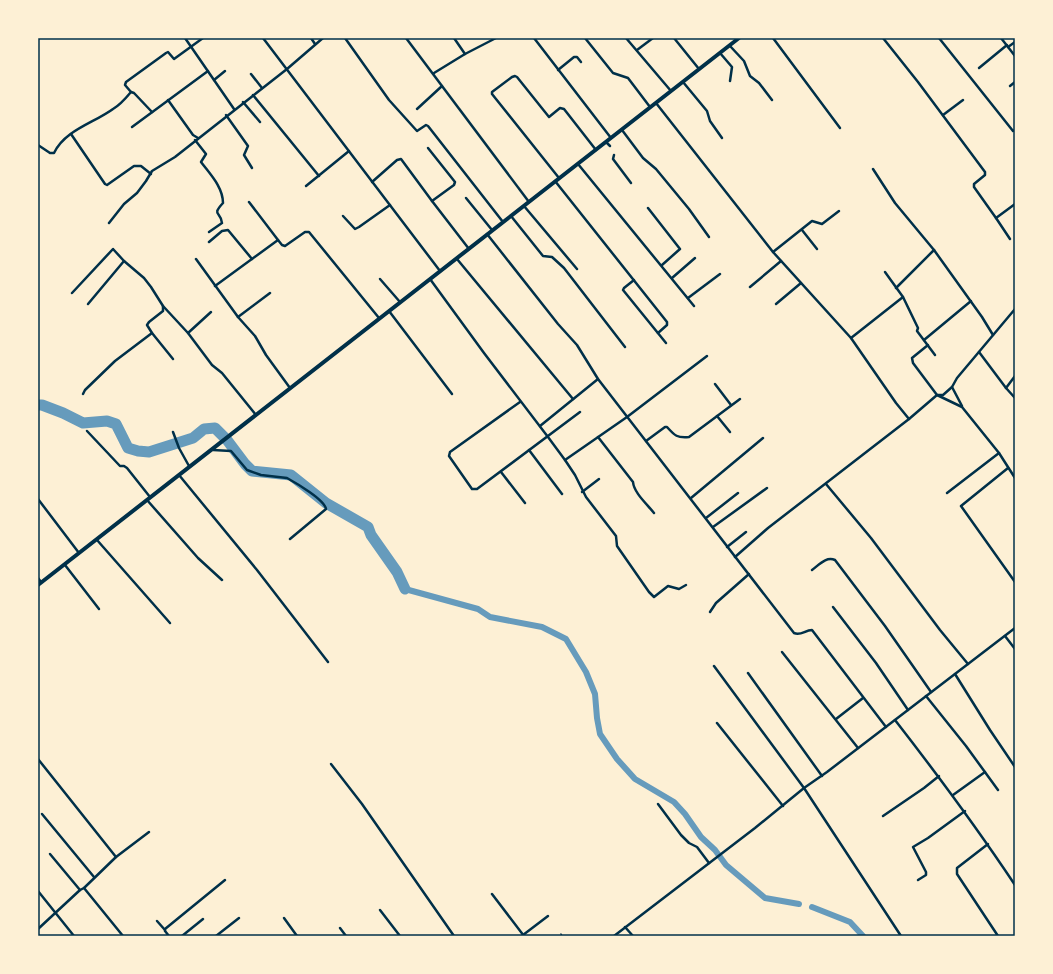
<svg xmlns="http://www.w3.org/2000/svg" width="1053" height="974" viewBox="0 0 1053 974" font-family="Manrope,sans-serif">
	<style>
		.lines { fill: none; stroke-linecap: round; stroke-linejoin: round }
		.canal { stroke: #669bbc; stroke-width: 6 }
		.river { stroke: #669bbc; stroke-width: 11 }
		.service { stroke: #003049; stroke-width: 1.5 }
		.minor { stroke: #003049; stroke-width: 2.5 }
		.primary { stroke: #003049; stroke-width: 4 }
		.neatline { fill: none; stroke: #003049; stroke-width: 1.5 }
	</style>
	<rect width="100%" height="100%" fill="#fdf0d5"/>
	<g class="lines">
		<g class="canal">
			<path d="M405,589L478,609L490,617L542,627L566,639L586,672L595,694L597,718L600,734L617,759L635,779L674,802L685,814L701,837L715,850L726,865L765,898L799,904"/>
			<path d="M812,907L850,922L863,936"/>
		</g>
		<path class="river" d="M38,405H42L63,413L83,423L107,421L116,424L128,448L138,451L149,452L193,438L204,429L215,428L227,440L245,464L252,471L291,475L326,503L368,527L371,535L397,572L405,589"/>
		<path class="service" d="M561,934L562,936"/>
		<g class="minor">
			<path d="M185,38L234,109"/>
			<path d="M263,38L440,271"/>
			<path d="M311,38L315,44"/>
			<path d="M345,38L389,100L417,131L426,125L428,126L503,222"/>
			<path d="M406,38L529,202"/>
			<path d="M454,38L465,54"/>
			<path d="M534,38L611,138"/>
			<path d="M585,38L613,73L628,78L650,107"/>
			<path d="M626,38L671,91"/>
			<path d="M674,38L699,69"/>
			<path d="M773,38L840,128"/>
			<path d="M883,38L918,82L985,172V175L974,184V187L996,218L1015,204"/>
			<path d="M939,38L1013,131L1015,130"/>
			<path d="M1001,38L1015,56"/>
			<path d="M730,46L744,61L750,76L759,83L772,100"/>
			<path d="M1008,47L1015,42"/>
			<path d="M637,50L653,38"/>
			<path d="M720,53L732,67L730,81"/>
			<path d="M979,68L1007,45"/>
			<path d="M558,70L574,57H577L581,62"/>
			<path d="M434,73L465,54L496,38"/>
			<path d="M251,74L262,88"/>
			<path d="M214,80L225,71"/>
			<path d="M683,82L707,111L710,121L722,138"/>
			<path d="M1010,86L1015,82"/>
			<path d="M131,92L134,93L152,112"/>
			<path d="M253,95L319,176"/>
			<path d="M168,100L193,135L198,138"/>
			<path d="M243,102L260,122"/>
			<path d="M656,103L773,252L851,338L896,403L909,419"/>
			<path d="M417,109L442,86"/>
			<path d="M226,115L248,146L244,155L252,168"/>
			<path d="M943,115L963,100"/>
			<path d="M132,127L208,71"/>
			<path d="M622,130L643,158L656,169L689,209L709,237"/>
			<path d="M71,134L105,184L107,185L134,166H141L151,174"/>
			<path d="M195,140L206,154L201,162C210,174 223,187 223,203C211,216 221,211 222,223L209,232"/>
			<path d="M606,142L610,146"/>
			<path d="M38,145L50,153H54C65,130 94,123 113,109C120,105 126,98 131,92L125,85L126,82L166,53L168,52L174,59L203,38"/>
			<path d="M428,148L455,182L454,185L432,201"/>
			<path d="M614,155L613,159L631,183"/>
			<path d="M578,164L694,306"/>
			<path d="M873,169L895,203L934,250L982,317L993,335"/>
			<path d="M559,178L492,94V92L512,77L515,76L517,77L549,117L560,108L564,109L596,150"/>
			<path d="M555,181L667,322V325L658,333"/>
			<path d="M372,182L397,160L401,159L432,201L469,249"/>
			<path d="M306,186L349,151"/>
			<path d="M466,198L492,230"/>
			<path d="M524,206L577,269"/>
			<path d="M648,208L680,249L662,265"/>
			<path d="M343,216L355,229L359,227L390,205"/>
			<path d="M511,216L543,256L552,257L564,268L625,347"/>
			<path d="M996,218L1010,239"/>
			<path d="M109,223L124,204L137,193L146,181L152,171L175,157L287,69L323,38"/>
			<path d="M802,230L817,249"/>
			<path d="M487,234L558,324L577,345L598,379L794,633C801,636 805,630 812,630L886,727"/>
			<path d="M278,240L282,245L285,246L305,232H309L379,318"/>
			<path d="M209,242L222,231L228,230L252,259"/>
			<path d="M773,252L812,221L822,224L839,211"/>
			<path d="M196,259L238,317L255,336L266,355L290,388"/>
			<path d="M457,259L573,399"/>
			<path d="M885,272L903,297"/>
			<path d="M672,278L695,258"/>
			<path d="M380,279L400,302"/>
			<path d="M430,279L484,353L548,437L565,460L575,475L586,497L616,536L617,546L649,592L654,597L668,586L679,589L686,585"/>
			<path d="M634,280L624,288L623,290L666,343"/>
			<path d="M215,286L278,240L249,202"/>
			<path d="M750,287L781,261"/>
			<path d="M896,288L934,250"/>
			<path d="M72,293L113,249L124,261L144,278L151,287L163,306L188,333L212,365L222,373L256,415"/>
			<path d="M688,298L720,274"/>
			<path d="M88,304L124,261"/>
			<path d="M776,304L801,283"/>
			<path d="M389,311L452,394"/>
			<path d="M238,317L270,293"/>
			<path d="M152,333L173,359"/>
			<path d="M188,333L211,312"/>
			<path d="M851,338L903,297L918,328L917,331L935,355"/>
			<path d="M924,340L971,301"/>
			<path d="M928,345L912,358L913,363L937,395L962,407L999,453L1015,478"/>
			<path d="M979,352L1006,388L1015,398"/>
			<path d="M715,384L731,405"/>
			<path d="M1006,388L1015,376"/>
			<path d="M83,394L85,390L115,361L152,333L147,325L149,322L163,311V306"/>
			<path d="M520,402L450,452L449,456L472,489H477L580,412"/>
			<path d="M962,406L952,387L957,378L1015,309"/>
			<path d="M717,416L730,432"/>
			<path d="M540,426L598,379"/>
			<path d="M87,431L120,466H124L127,468L150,497"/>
			<path d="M173,432L179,448L189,466"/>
			<path d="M598,437L633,482C634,493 647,504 654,513"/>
			<path d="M646,441L665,427H667C675,436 677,438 689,437L740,399"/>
			<path d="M213,450L231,451L247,470L261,475L287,478C296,483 325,500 326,509L290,539"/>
			<path d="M529,450L562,494"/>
			<path d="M565,460L627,417L707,356"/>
			<path d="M1008,468L961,506L1015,582"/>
			<path d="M501,472L525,503"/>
			<path d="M179,475L257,570L328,662"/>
			<path d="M826,484L871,538L940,630L968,664"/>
			<path d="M582,492L599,479"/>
			<path d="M947,493L999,453"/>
			<path d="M691,498L763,438"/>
			<path d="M38,499L79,553"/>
			<path d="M147,500L198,558L222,580"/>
			<path d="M706,518L738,493"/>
			<path d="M713,527L767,488"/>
			<path d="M97,540L170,623"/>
			<path d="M727,547L746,532"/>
			<path d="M735,557L768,528L909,419L937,395H943L952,387"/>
			<path d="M65,565L99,609"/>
			<path d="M812,570C819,565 826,556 835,560L885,626L931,692"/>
			<path d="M38,578L41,582"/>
			<path d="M833,607L876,663L908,710"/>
			<path d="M710,612L716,603L749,574"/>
			<path d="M1005,636L1015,649"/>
			<path d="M782,652L858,748"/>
			<path d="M714,666L804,788L901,936"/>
			<path d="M748,673L822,776"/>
			<path d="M955,674L990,730L1015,767"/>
			<path d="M926,696L966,746L998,790"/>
			<path d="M836,719L863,698"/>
			<path d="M895,720C937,774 977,828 1015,885"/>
			<path d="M717,723L783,806"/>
			<path d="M38,759L116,857"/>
			<path d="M331,764L362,804L454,936"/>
			<path d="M953,795L985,772"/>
			<path d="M658,804L681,835L689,843L697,847L709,863"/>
			<path d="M42,814L94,877"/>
			<path d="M883,816L924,788L939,776"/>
			<path d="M988,844L957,868V874L998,936"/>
			<path d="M50,854L80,890"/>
			<path d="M918,880L926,875V872L913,847L928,838L965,811"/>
			<path d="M84,888L123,936"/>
			<path d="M38,891L74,936"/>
			<path d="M492,894L524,936"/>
			<path d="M380,910L400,936"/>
			<path d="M284,918L297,936"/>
			<path d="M157,921L165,930"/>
			<path d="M625,927L633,936"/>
			<path d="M340,928L346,936"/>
			<path d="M38,929L80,890L84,888L116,857L149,832"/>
			<path d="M523,935L548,916"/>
			<path d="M169,936L165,931V929L225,880"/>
			<path d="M182,936L203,919"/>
			<path d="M216,936L239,918"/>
			<path d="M614,936L755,828L804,788L827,772L1015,628"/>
		</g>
		<path class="primary" d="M38,585L739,38"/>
	</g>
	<rect width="1053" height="974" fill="none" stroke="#fdf0d5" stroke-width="78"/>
	<rect x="39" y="39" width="975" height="896" class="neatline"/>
</svg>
